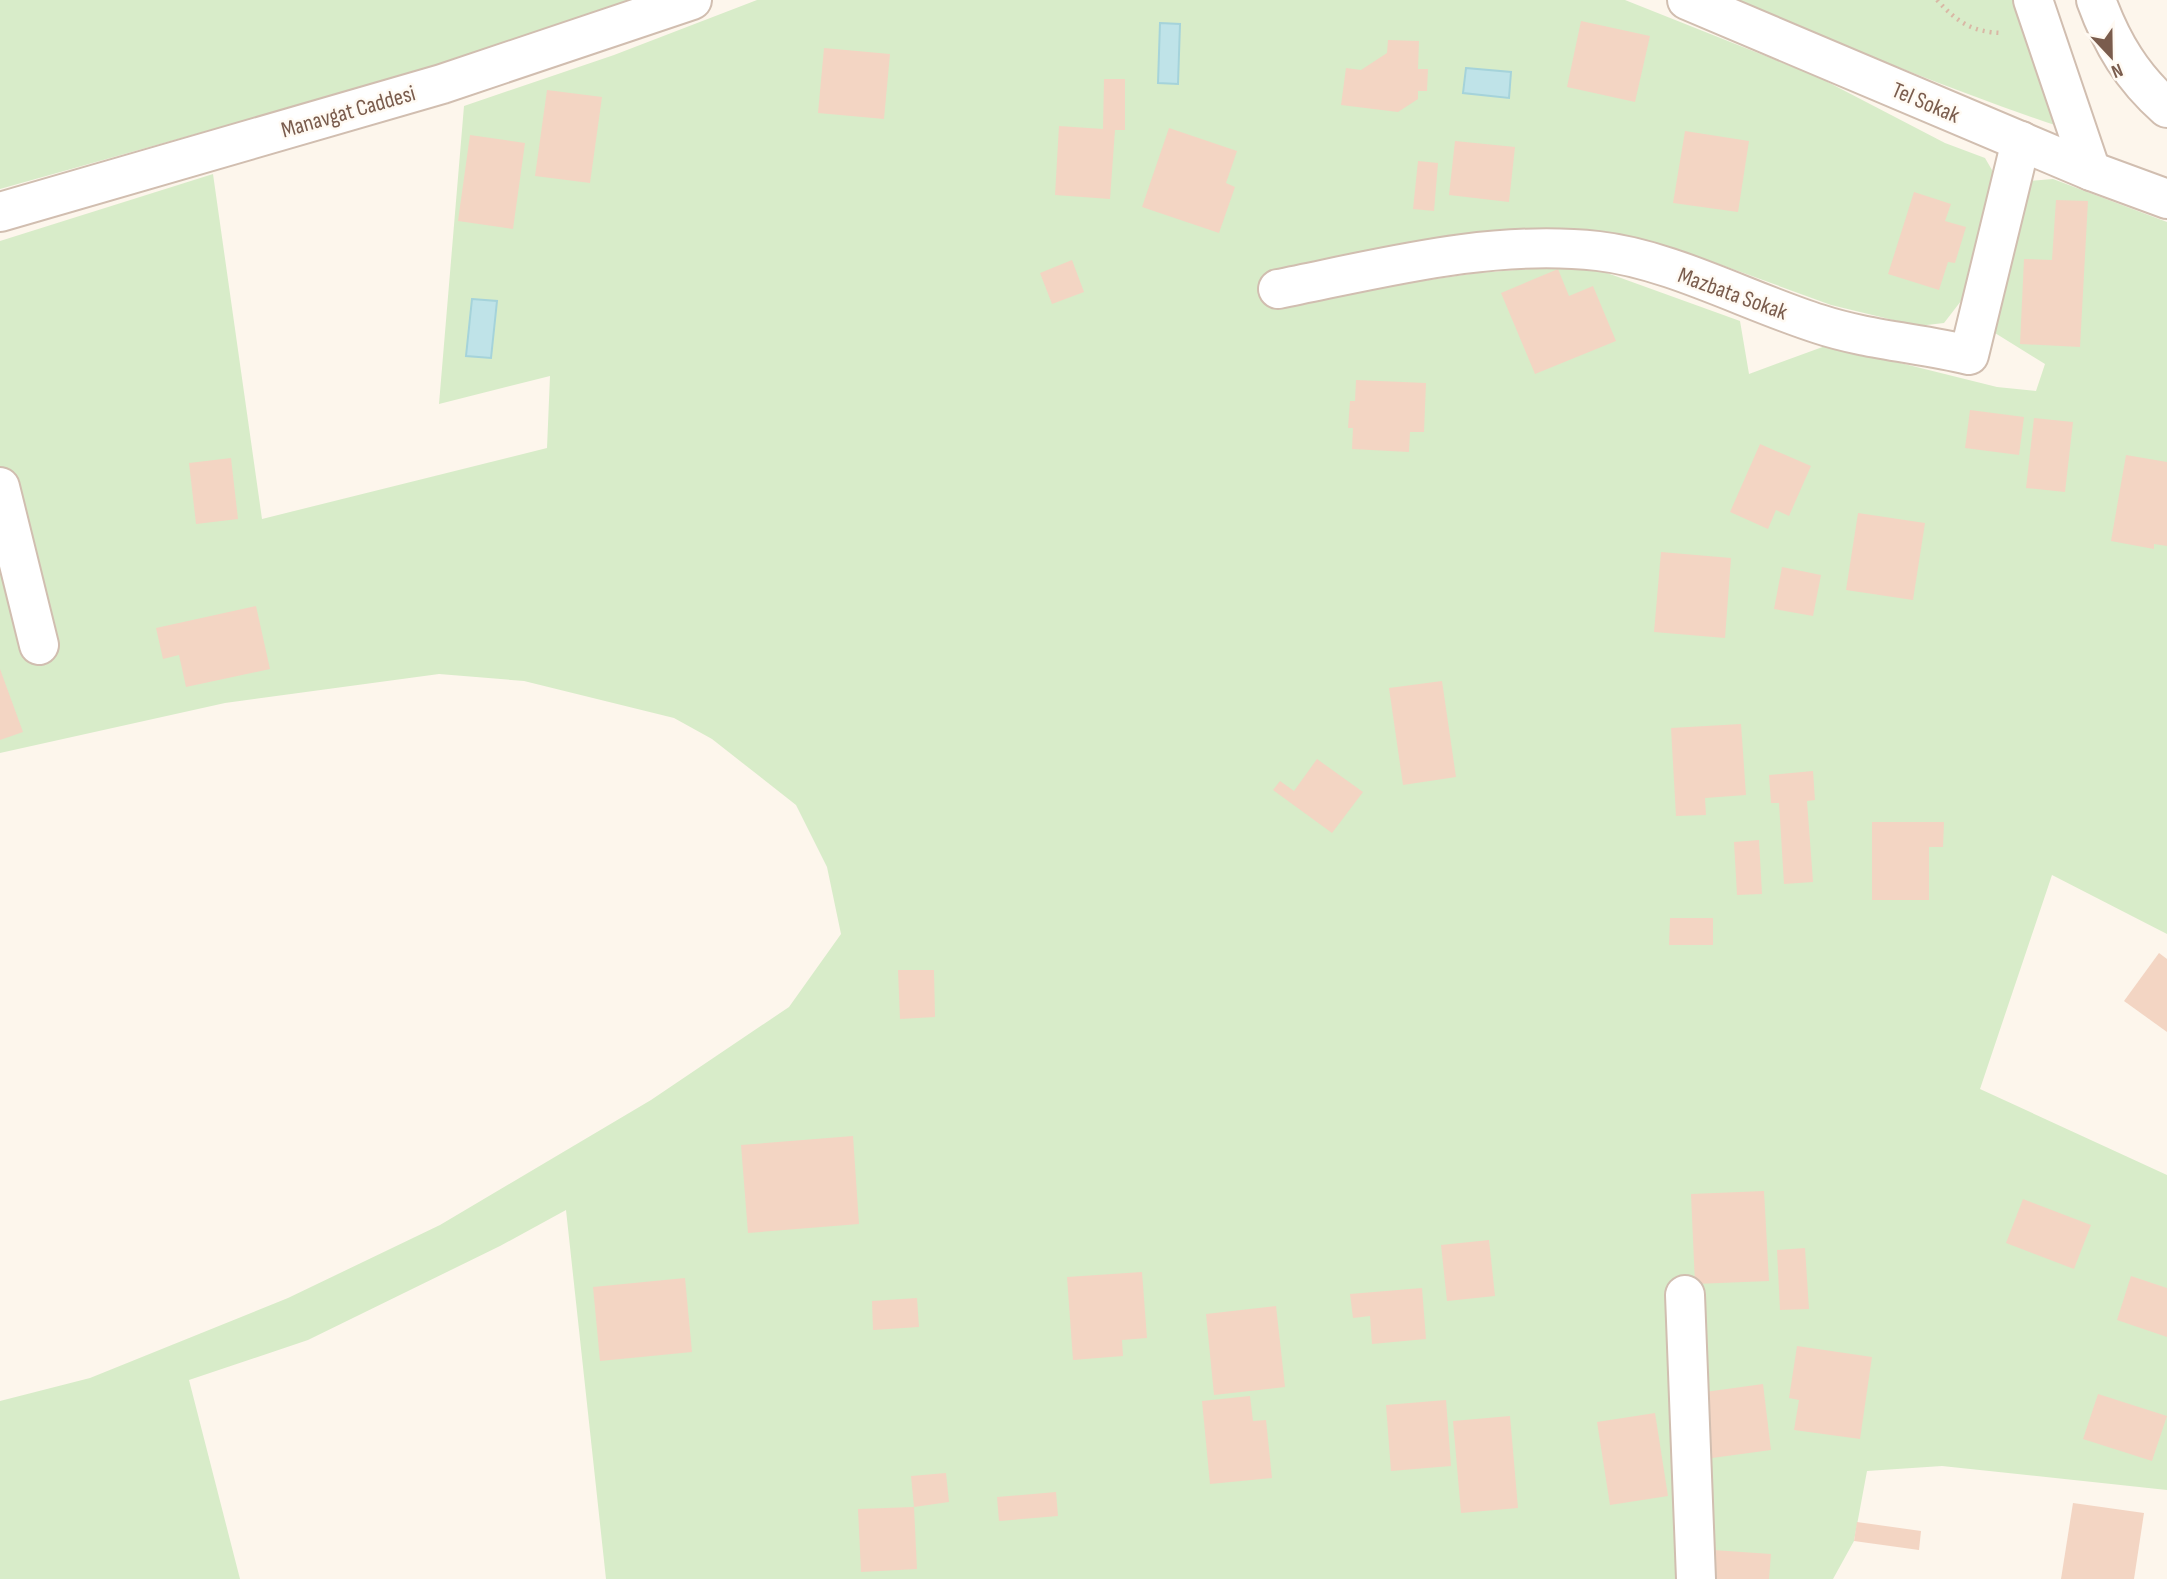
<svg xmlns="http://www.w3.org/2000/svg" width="2167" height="1579" viewBox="0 0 2167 1579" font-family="'Sofia Sans Condensed',sans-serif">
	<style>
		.green { fill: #d8ecc9 }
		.water { fill: #bfe3e8; stroke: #a5d3da; stroke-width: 2 }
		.building { fill: #f3d5c3 }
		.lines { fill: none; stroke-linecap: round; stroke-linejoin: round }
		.minor-casing { stroke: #d1beb0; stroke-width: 42 }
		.path { stroke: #d9b8a5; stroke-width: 4.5; stroke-dasharray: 2 5; stroke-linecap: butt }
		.minor { stroke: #fff; stroke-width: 38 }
		.labels { text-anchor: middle; stroke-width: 5; stroke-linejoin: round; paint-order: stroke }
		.street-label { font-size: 23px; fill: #7a5c4d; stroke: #fffaf3 }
	</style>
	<rect width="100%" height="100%" fill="#fdf6ec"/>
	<g class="green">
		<path d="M0,0H637L497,49L0,189Z"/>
		<path d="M757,0H1625L1818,77L1945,143L1985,158L1992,170L1996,201L1961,301L1944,323L1918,326L1831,305L1716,263L1640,242L1459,236L1341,256L1260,280L1263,304L1477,273L1585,265L1740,321L1749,374L1828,345L1997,387L2036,391L2045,364L1995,333L2028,181L2053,179L2167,222V934L2052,875L1980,1089L2167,1175V1490L1942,1466L1867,1471L1854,1541L1833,1579H606L566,1210L500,1246L308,1340L189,1380L240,1579H0V1401L90,1378L288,1298L440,1225L651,1100L789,1007L841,934L827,867L796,805L712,739L674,718L524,681L439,674L225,703L0,753V241L213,174L262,519L547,448L550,376L439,404L464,106L614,55Z"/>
		<path d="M1728,0H2015L2061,127C1948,90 1839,42 1728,0Z"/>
	</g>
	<g class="water">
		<path d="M1160,23L1180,24L1178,84L1158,83Z"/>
		<path d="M1466,68L1511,72L1509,98L1463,93Z"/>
		<path d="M472,299L497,301L491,358L466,356Z"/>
	</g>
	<g class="building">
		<path d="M1581,21L1650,36L1635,102L1567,87Z"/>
		<path d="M1388,40L1419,41L1418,69H1428L1427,91H1418V99L1398,112L1341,105L1346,68L1361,70L1387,53Z"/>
		<path d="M824,48L890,54L884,119L818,113Z"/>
		<path d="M1104,79H1125V130H1115L1110,199L1055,195L1059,126L1103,129Z"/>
		<path d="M547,90L602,97L590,183L535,176Z"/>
		<path d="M1169,128L1237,151L1226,183L1235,187L1219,233L1142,207Z"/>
		<path d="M1685,131L1749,141L1738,212L1673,203Z"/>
		<path d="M470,135L525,143L513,229L458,221Z"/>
		<path d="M1455,141L1515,147L1509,202L1449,195Z"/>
		<path d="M1418,161L1438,163L1434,211L1413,209Z"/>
		<path d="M1914,192L1951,204L1945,221L1966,227L1955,263L1948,262L1939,290L1888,274Z"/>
		<path d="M2056,200L2088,201L2080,347L2020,344L2024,259L2052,260Z"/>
		<path d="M1072,260L1084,292L1052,304L1040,273Z"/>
		<path d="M1558,269L1569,296L1593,286L1616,341L1535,374L1501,293Z"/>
		<path d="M1356,380L1426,383L1424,432H1410L1409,452L1352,449L1353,428H1348L1350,401H1355Z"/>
		<path d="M1970,410L2024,417L2019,455L1965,448Z"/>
		<path d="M2034,418L2073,422L2065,492L2026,488Z"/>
		<path d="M1760,444L1811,466L1789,516L1776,510L1768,529L1730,512Z"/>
		<path d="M2126,455L2167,462V546L2154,544V549L2111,541Z"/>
		<path d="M231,458L238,519L196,524L189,463Z"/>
		<path d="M1858,513L1925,523L1913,600L1846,590Z"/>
		<path d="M1661,552L1731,558L1725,638L1654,632Z"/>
		<path d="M1782,567L1821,575L1813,616L1774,609Z"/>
		<path d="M256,606L270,669L186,687L179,655L163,659L156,628Z"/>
		<path d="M0,669L23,732L0,740Z"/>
		<path d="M1442,681L1456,777L1403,785L1389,688Z"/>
		<path d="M1741,724L1746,795L1705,798L1706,815L1676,816L1671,728Z"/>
		<path d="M1317,759L1363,792L1332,833L1273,790L1280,781L1294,791Z"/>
		<path d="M1813,771L1815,800L1807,801L1813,882L1784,884L1779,803H1771L1769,775Z"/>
		<path d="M1872,822H1944L1943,847H1929V900H1872Z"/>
		<path d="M1759,840L1762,894L1737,895L1734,842Z"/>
		<path d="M1670,918H1713V945H1669Z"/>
		<path d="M2159,953L2167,959V1032L2124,1001Z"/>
		<path d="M898,970H934L935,1017L900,1019Z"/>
		<path d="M853,1136L859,1224L748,1233L741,1145Z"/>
		<path d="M1764,1191L1769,1281L1695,1284L1691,1194Z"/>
		<path d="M2023,1199L2091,1225L2074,1269L2006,1243Z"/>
		<path d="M1489,1240L1495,1296L1447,1301L1441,1245Z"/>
		<path d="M1805,1248L1809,1309L1780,1310L1777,1250Z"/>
		<path d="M1142,1272L1147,1338L1122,1340L1123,1356L1073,1360L1067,1277Z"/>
		<path d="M2131,1276L2167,1288V1337L2117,1320Z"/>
		<path d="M685,1278L692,1352L600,1361L593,1287Z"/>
		<path d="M1422,1288L1426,1339L1372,1344L1370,1316L1353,1318L1350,1294Z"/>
		<path d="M917,1298L919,1327L873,1330L872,1301Z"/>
		<path d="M1276,1306L1285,1387L1214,1395L1206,1314Z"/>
		<path d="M1797,1346L1872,1357L1860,1439L1794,1430L1799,1400L1789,1398Z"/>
		<path d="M1763,1384L1771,1450L1712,1458L1705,1392Z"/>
		<path d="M2098,1394L2167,1416L2152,1461L2083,1439Z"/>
		<path d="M1250,1396L1253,1421L1266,1420L1272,1478L1210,1484L1202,1401Z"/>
		<path d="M1446,1400L1451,1466L1391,1471L1386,1405Z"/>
		<path d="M1655,1413L1668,1496L1610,1505L1597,1422Z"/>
		<path d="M1510,1416L1518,1508L1461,1513L1453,1421Z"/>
		<path d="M946,1473L949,1502L914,1507L917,1569L861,1572L858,1509L914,1507L911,1476Z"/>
		<path d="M1056,1492L1058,1516L999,1521L997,1497Z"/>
		<path d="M2073,1503L2144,1513L2134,1579H2061Z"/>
		<path d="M1857,1522L1921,1531L1919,1550L1854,1541Z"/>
		<path d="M1713,1550L1771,1554L1769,1579H1711Z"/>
	</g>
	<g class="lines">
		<g class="minor-casing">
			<g id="minor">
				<path d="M1687,0L2091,171L2167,199"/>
				<path d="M2033,0L2091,171"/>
				<path d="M2096,0C2112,44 2132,77 2167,108"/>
				<path d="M0,212L442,84L692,0"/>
				<path d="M1278,289C1383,268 1491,239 1598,251C1670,259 1749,302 1819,324C1867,340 1920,343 1969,355L2021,141"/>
				<path d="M0,487L39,645"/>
				<path d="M1685,1295L1696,1579"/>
			</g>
		</g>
		<path class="path" d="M1937,0C1957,22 1972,32 2002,33"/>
		<use href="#minor" class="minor"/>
	</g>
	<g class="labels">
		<g class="street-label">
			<text transform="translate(1926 102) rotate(23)" y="8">Tel Sokak</text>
			<text transform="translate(348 111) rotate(-16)" y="8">Manavgat Caddesi</text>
			<text transform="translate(1733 293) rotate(20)" y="8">Mazbata Sokak</text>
		</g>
	</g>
	<g transform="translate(2111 56) rotate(158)" stroke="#fffaf3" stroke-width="5" paint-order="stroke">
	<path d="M0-5L12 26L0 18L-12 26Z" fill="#7a5c4d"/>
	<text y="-10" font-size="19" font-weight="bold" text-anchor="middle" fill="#7a5c4d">N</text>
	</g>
</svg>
